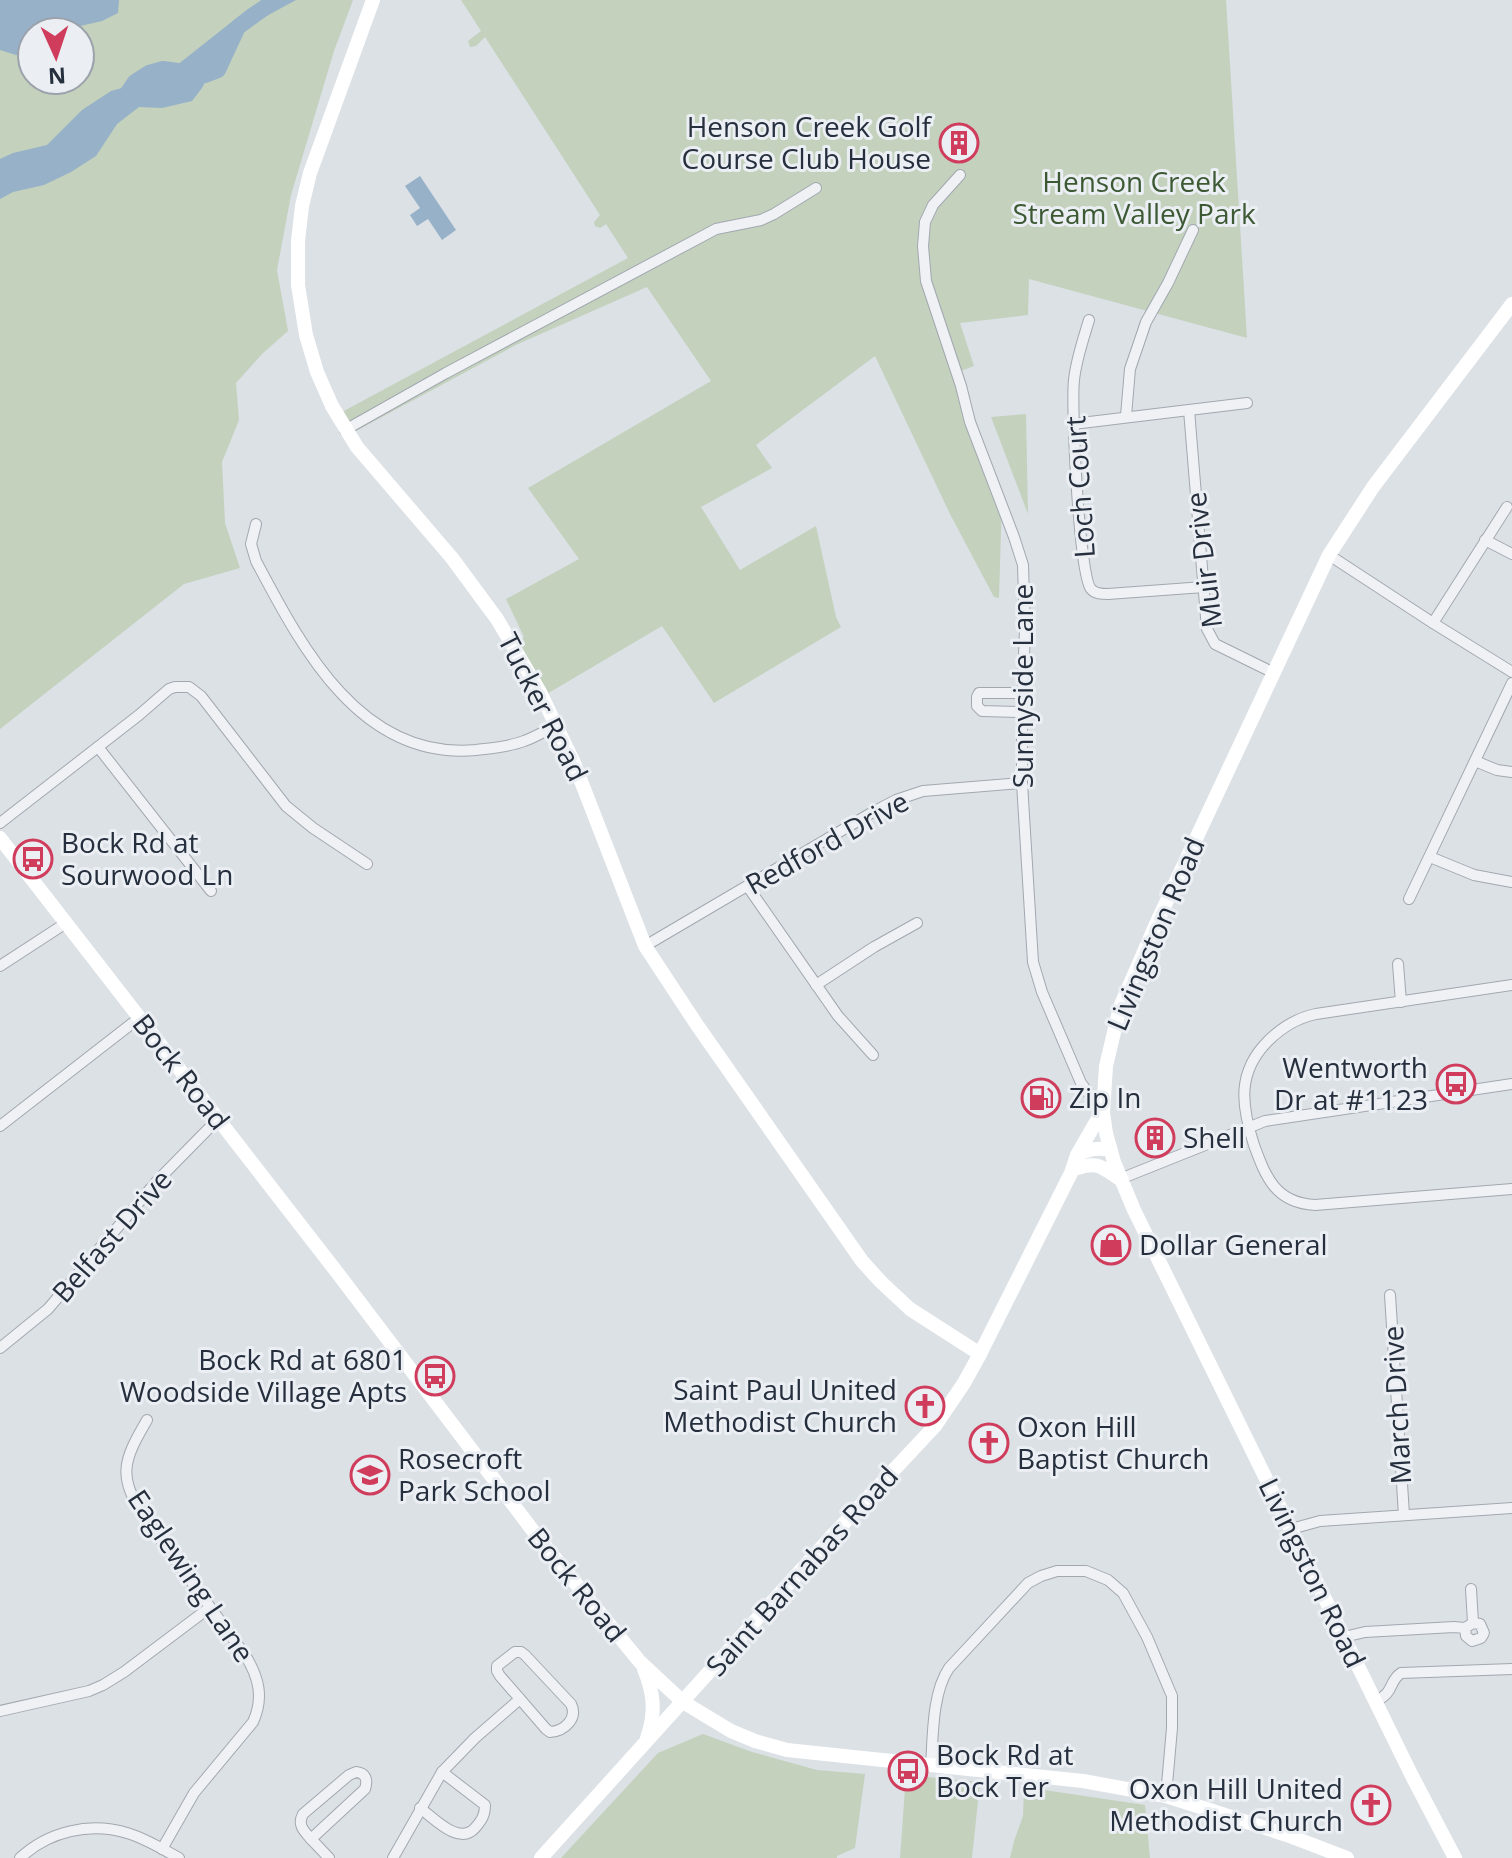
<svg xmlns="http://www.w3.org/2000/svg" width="1512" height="1858" viewBox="0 0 1512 1858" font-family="'Open Sans',sans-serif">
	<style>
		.green { fill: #c3d1bd; fill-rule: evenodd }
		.water { fill: #96b1c8 }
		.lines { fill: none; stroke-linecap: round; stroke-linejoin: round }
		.river { stroke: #96b1c8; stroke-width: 16 }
		.street-casing { stroke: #a2a8b0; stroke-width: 12 }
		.street { stroke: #eff1f5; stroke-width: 10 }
		.secondary { stroke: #fff; stroke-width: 14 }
		.labels { text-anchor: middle; stroke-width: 6; stroke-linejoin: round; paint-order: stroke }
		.poi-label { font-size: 28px; fill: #262f3d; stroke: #ebeff4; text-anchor: start }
		.park-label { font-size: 28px; fill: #3c5933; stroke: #ebeff4 }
		.street-label { font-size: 28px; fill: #262f3d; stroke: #ebeff4 }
	</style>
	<rect width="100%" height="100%" fill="#dce1e6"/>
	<g class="green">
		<path d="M0,0H353L334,51L291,195L277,270L288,331L262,354L236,383L239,420L222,462L225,523L240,568L184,584L0,729ZM32,32H80V80H32Z"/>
		<path d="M461,0H1226L1247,338L1029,279L1028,315L960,323L974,366L958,372L1002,498L999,598L994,597L950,514L875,356L756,445L772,468L701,507L740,570L816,526L836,617L841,627L714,703L662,626L540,698L512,646L524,637L506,599L579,559L528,488L711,381L647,287L518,344L354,432L342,412L628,258L606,224L600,228L595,226L594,222L600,215L485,37L476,46L470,47L468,41L481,31Z"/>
		<path d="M1026,414L1028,514L991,417Z"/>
		<path d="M703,1734L752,1752L817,1770L865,1774L855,1848L837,1856V1858H561L658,1753Z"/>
		<path d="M906,1775L980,1782L972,1858H900Z"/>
		<path d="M1024,1787L1145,1805L1150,1858H1010L1014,1841L1023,1816Z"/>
	</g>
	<g class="water">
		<path d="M0,0H119L118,13L102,21L67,29L63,32H32V60L0,50Z"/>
		<path d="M262,0H296L246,27L226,43L202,88L192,101L162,108L139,107L117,124L96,156L71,172L44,185L13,192L0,199V159L13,153L47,145L82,110L111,91L162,77L248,9Z"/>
		<path d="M420,176L456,230L442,240L428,219L417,226L410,215L420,208L405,186Z"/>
	</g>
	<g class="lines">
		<path class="river" d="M122,101L135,82L149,73L163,69L205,75L218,70L238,27L275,0"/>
		<g class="street-casing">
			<g id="street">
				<path d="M960,175L933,205L925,222L923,246L926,281L961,386L970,422L1014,537L1023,565L1025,629L1022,712V783L1033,962L1042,992L1081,1083L1103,1113"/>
				<path d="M1089,320C1083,340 1076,360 1074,380C1071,405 1079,575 1091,589C1095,594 1102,594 1108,594L1204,587"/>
				<path d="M1189,410L1207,629L1215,644L1274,673"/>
				<path d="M1126,416L1130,369L1146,322L1168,283L1193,230"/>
				<path d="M1073,424L1247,403"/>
				<path d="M345,430L446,373L716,229L761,220L774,214L816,188"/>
				<path d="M256,524L251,544L256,561C302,648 361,761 476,750C492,748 509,747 524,741C536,737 546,730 557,725"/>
				<path d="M1485,540L1512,554"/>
				<path d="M1329,555L1433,623L1512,672"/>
				<path d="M1433,623L1507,507"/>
				<path d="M1022,712L982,711L977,706V697L979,693H1023"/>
				<path d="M98,747L211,891"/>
				<path d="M1475,761L1497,770L1512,772"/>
				<path d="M0,823L139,715L169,689L175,687H189L201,696L286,806L313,828L367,864"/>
				<path d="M1430,857L1474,875L1512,882"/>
				<path d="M748,887L838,1016L873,1055"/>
				<path d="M1409,899L1512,683"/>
				<path d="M645,946L873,812L896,800L923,791L1022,783"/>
				<path d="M1398,964L1401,1002"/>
				<path d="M0,966L66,923"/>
				<path d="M816,985L874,947L917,923"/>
				<path d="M1512,985L1316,1014C1297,1018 1282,1027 1268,1041C1237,1072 1241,1105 1254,1145C1266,1178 1276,1203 1315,1205L1512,1189"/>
				<path d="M0,1126L139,1018"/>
				<path d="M1120,1179L1265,1121L1512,1084"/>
				<path d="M1390,1295L1404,1515"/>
				<path d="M0,1348L48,1309L157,1181L218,1119"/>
				<path d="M147,1420C123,1461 117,1476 145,1518L245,1655C259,1677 264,1698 253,1722L194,1793L162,1849"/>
				<path d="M1291,1529L1320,1521L1512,1508"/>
				<path d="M1471,1589L1473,1623"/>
				<path d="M1344,1637L1365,1632L1454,1627L1465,1628L1473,1623L1480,1624L1484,1633L1481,1638L1472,1641L1466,1636L1465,1628"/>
				<path d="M515,1652H521L525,1655L571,1704C578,1718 565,1731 550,1732L546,1729L500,1676L497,1671V1666Z"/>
				<path d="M1376,1701C1395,1692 1388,1682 1401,1673L1512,1669"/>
				<path d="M0,1711L89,1691L103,1685L124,1672L209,1608"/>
				<path d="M931,1766C933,1736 932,1693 949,1668L1028,1583L1041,1576L1057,1571H1086L1108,1580L1123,1593L1147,1637L1172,1696V1728L1166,1796"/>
				<path d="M356,1772C366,1773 368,1780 365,1789L311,1839C304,1831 297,1825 303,1814L349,1775Z"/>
				<path d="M420,1808C434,1818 459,1846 475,1828C482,1820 485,1815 485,1805L442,1772"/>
				<path d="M311,1839L329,1858"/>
				<path d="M20,1858C49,1831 90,1822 127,1833C145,1838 162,1849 179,1858"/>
				<path d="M393,1858L442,1772L475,1738L520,1699"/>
			</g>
		</g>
		<use href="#street" class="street"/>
		<g class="secondary">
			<path d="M373,0L310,173L302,206L298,241V285L306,335L317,372L332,406L357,447L452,558L497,619L540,692L574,763L645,946L697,1025L862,1261L881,1282L910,1309L980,1354"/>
			<path d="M0,838L336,1271L537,1536L640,1662L683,1702L731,1731L755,1741L787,1750L1083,1781L1166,1796L1287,1835L1347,1858"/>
			<path d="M1077,1155L1096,1122L1103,1113"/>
			<path d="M1078,1168C1098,1161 1103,1168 1120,1179"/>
			<path d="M644,1669C654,1693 656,1713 647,1738"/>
			<path d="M541,1858L830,1538L935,1426L964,1383L980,1354L1071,1173L1077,1155C1088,1149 1098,1147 1110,1150"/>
			<path d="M1455,1858L1412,1776L1134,1210L1114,1162L1106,1133L1103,1113L1106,1066L1120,1007L1156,924L1329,555L1373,487L1512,304"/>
		</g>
	</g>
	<defs>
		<g id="building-ring" transform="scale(2)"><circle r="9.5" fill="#ebeff4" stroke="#d03d5c" stroke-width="1.5"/><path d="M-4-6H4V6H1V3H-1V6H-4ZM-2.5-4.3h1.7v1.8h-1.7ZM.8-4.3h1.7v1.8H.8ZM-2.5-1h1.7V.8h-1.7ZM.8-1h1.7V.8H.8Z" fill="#d03d5c"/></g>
		<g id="bus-ring" transform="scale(2)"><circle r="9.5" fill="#ebeff4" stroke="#d03d5c" stroke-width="1.5"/><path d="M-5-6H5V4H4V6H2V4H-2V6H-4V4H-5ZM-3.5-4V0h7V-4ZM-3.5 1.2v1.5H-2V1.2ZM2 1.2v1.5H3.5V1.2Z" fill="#d03d5c"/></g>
		<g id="fuel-ring" transform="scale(2)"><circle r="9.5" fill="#ebeff4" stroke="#d03d5c" stroke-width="1.5"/><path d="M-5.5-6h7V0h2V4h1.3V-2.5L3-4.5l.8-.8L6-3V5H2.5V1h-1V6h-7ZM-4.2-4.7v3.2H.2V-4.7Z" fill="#d03d5c"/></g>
		<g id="shop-ring" transform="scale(2)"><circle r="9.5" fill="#ebeff4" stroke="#d03d5c" stroke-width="1.5"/><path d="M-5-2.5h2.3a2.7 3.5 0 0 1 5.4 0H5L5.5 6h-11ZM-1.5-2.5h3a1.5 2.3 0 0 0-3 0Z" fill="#d03d5c"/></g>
		<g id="church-ring" transform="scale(2)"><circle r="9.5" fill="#ebeff4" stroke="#d03d5c" stroke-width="1.5"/><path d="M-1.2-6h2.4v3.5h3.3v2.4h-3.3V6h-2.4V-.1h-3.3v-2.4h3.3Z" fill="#d03d5c"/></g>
		<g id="school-ring" transform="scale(2)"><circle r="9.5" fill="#ebeff4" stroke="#d03d5c" stroke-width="1.5"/><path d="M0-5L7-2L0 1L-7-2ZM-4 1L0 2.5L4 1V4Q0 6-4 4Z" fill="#d03d5c"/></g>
	</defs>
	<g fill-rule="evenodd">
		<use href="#building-ring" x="959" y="143"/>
		<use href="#bus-ring" x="33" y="859"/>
		<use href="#bus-ring" x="1456" y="1084"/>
		<use href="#fuel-ring" x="1041" y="1098"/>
		<use href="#building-ring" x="1155" y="1138"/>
		<use href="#shop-ring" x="1111" y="1245"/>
		<use href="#bus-ring" x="435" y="1376"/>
		<use href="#church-ring" x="925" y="1406"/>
		<use href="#church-ring" x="989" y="1443"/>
		<use href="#school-ring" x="370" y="1475"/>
		<use href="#bus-ring" x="908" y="1771"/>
		<use href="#church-ring" x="1371" y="1805"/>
	</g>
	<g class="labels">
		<g class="poi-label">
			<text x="931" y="137" text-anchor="end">Henson Creek Golf<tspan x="931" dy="32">Course Club House</tspan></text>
			<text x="61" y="853">Bock Rd at<tspan x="61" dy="32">Sourwood Ln</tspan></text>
			<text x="1428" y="1078" text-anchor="end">Wentworth<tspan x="1428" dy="32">Dr at #1123</tspan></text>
			<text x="1069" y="1108">Zip In</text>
			<text x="1183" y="1148">Shell</text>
			<text x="1139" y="1255">Dollar General</text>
			<text x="407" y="1370" text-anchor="end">Bock Rd at 6801<tspan x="407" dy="32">Woodside Village Apts</tspan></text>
			<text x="897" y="1400" text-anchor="end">Saint Paul United<tspan x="897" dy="32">Methodist Church</tspan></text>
			<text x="1017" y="1437">Oxon Hill<tspan x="1017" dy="32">Baptist Church</tspan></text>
			<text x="398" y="1469">Rosecroft<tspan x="398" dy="32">Park School</tspan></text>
			<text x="936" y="1765">Bock Rd at<tspan x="936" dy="32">Bock Ter</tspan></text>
			<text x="1343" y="1799" text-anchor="end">Oxon Hill United<tspan x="1343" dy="32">Methodist Church</tspan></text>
		</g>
		<g class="park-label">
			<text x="1134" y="192">Henson Creek<tspan x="1134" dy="32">Stream Valley Park</tspan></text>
		</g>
		<g class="street-label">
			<text transform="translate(1080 487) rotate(-94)" y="10">Loch Court</text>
			<text transform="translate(1204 560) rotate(-97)" y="10">Muir Drive</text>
			<text transform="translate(1023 686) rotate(-90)" y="10">Sunnyside Lane</text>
			<text transform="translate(543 707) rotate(63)" y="10">Tucker Road</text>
			<text transform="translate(827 843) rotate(-29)" y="10">Redford Drive</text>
			<text transform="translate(1156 934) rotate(-67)" y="10">Livingston Road</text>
			<text transform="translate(181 1072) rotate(52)" y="10">Bock Road</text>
			<text transform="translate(112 1236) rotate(-49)" y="10">Belfast Drive</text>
			<text transform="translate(1397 1405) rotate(-93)" y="10">March Drive</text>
			<text transform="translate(802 1571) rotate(-48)" y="10">Saint Barnabas Road</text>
			<text transform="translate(1312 1573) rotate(64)" y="10">Livingston Road</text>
			<text transform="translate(191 1576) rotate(56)" y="10">Eaglewing Lane</text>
			<text transform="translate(577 1585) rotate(51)" y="10">Bock Road</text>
		</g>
	</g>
	<g transform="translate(56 56) rotate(177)"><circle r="38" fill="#ebeff4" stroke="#9ca2ab" stroke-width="2"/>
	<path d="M0-6L14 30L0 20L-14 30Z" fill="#d03d5c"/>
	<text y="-12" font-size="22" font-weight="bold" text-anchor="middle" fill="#262f3d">N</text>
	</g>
</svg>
